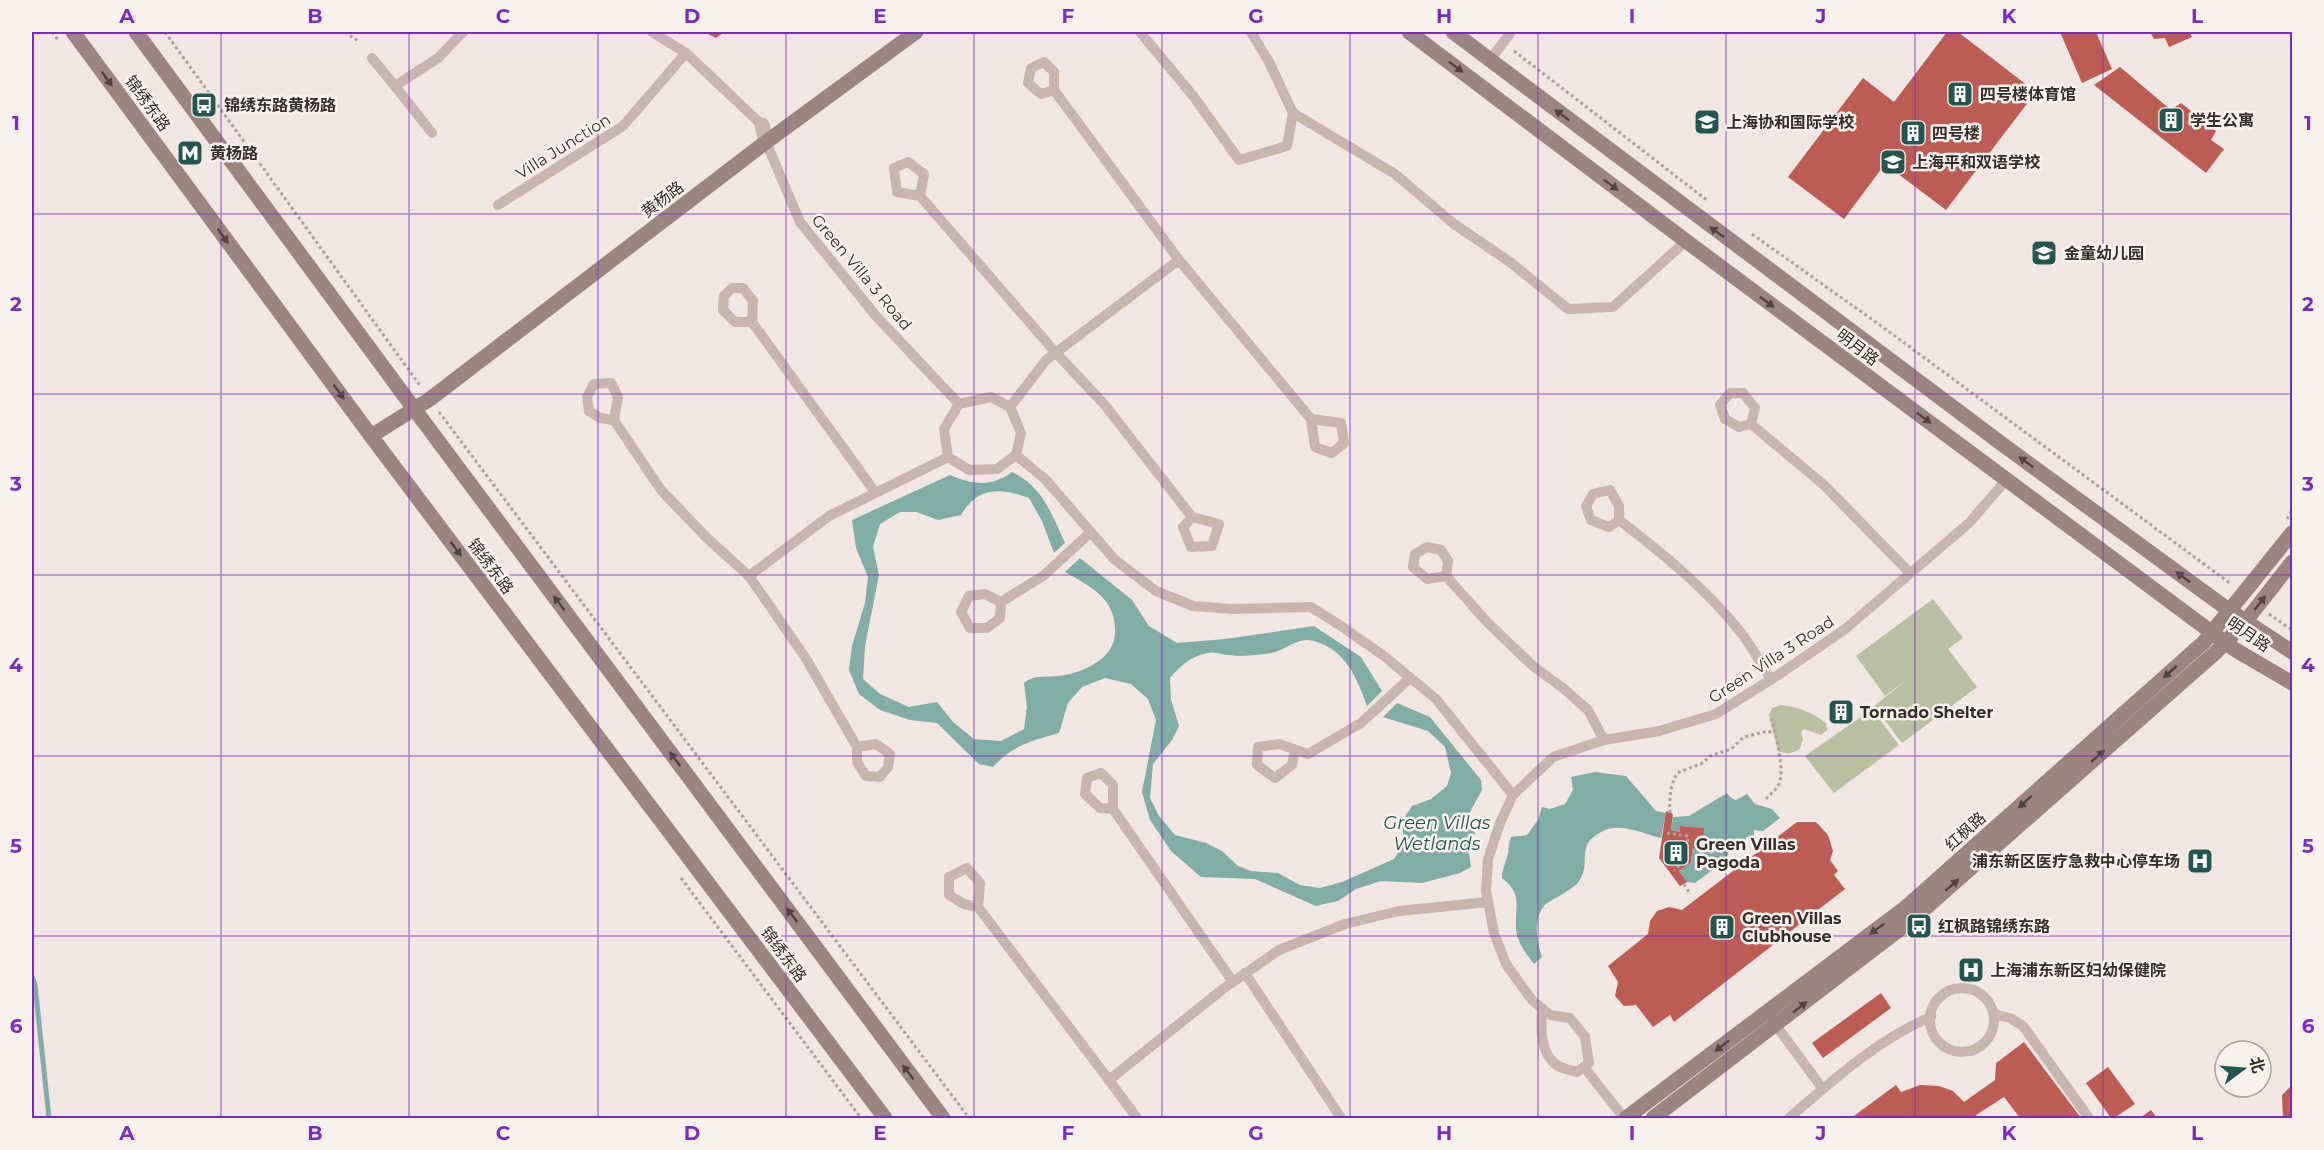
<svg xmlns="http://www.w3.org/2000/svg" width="2324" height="1150" viewBox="0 0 2324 1150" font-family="Montserrat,'Noto Sans SC',sans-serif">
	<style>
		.green { fill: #babfa2 }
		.water { fill: #82aca6 }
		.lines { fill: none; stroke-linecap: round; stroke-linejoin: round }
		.stream { stroke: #82aca6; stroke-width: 5 }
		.building { fill: #bb5c55 }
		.path { stroke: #b49f97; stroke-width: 3; stroke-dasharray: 3 3; stroke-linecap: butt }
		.lane { stroke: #c8b5ad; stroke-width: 10 }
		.street { stroke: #c8b5ad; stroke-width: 15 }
		.secondary { stroke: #9c847f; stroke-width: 15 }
		.oneway { fill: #504340 }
		.grid { fill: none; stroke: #7b2cbf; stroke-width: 1.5; stroke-opacity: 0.55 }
		.labels { text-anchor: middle; stroke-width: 5; stroke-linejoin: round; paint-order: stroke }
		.poi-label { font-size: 16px; font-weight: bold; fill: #372d2b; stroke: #f9f1ed; text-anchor: start }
		.street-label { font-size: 16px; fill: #372d2b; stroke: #f9f1ed }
		.water-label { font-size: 18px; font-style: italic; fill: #245550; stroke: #f9f1ed }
		.neatline { fill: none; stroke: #7b2cbf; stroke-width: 2 }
		.grid-label { font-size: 20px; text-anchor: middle; font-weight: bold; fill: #7b2cbf }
	</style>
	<rect width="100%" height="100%" fill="#f1e6e1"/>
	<g class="green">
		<path d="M1933,599L1963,638L1948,649L1977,687L1902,743L1874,706L1907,680L1885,696L1856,656Z"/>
		<path d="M1781,705C1798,707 1812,712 1826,723L1827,730L1821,735L1804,729L1801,732L1803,739L1800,749C1792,754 1787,754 1778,751L1769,715L1772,708Z"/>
		<path d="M1872,709L1899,745L1834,793L1805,756Z"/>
	</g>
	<g class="water">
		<path d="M1012,472C1043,487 1052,515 1065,543L1054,553L1042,521L1029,498C1000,487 977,487 961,515L938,520L916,512H900L880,524L873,547L879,575L865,646L863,679L880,694L909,707L937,702L953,722L974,739L1001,741L1024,729L1027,707L1024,683C1034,674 1046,678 1059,676C1085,672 1118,658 1115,627C1113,596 1089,586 1065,572L1080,558L1132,600L1149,626L1177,643L1225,639L1314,626L1361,657L1382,691L1367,706C1357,678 1346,650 1314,641C1297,636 1287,650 1271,653C1258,655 1243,657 1230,655C1223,655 1214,651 1207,653C1190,657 1181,665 1170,678L1171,700L1179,726L1172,740L1153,764L1150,798L1159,816L1175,835L1206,843L1222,851L1238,866L1251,871L1278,873L1300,885L1320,888L1342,882L1394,859L1404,844L1402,821L1412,806L1431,799L1447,786L1451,773L1445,747L1428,731L1383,717L1397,703L1430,717L1481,780L1482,790L1469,814L1475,833L1468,846L1471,867L1460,873L1422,883L1381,881L1356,889L1338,901L1316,906L1255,879L1201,877L1171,851L1150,820L1142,792L1156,720L1148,699L1131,684L1105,678L1082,687L1068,703L1059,733C1031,741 1013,745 993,767L979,764L937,723L910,720L880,710L859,694L849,670L852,646L865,603L868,577L856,548L852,520L950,475C973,485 992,487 1012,472Z"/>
		<path d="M1595,772L1626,776L1656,811L1666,813L1661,838C1644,834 1620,822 1603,831C1573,846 1593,861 1579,881C1575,887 1567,891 1561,895C1556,898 1549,901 1545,905C1532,919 1537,941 1542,957L1534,964C1527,955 1520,946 1517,935C1512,911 1526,896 1502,878C1502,869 1505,865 1507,857C1510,849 1507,847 1511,837L1527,835L1538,820L1542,807L1550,809L1565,804L1573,790L1571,777Z"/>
		<path d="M1727,793L1731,798L1736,800L1747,794L1755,804L1772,809L1780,818L1763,831L1754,830V838L1746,837L1744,845L1737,844V851H1729L1726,860L1695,883L1687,882L1679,871L1691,862L1693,848H1702L1703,828L1680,826V832L1671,830L1673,817L1689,816Z"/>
	</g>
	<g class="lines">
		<path class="stream" d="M32,976L35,985L49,1118"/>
	</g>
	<g class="building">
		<path d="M704,32H724L716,38Z"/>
		<path d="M1947,32H1958L2036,92L1946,210L1885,164L1844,219L1788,177L1863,78L1894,102Z"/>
		<path d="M2060,32H2096L2112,69L2082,83Z"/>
		<path d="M2150,32H2190L2192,37L2169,47L2165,38L2154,39Z"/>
		<path d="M2120,67L2171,110L2181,103L2216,131L2211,140L2224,149L2206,173L2094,85Z"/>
		<path d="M1839,700L1852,718L1843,724L1830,707Z"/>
		<path d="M1666,811L1673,814L1671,830L1680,832V826L1704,828L1702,849L1693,848L1691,862L1679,871L1687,882L1680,886L1659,858Z"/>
		<path d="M1797,822H1816L1828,835L1833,851L1830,860L1838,871L1834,875L1845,889L1674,1022L1670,1015L1653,1027L1636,1005L1624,1006L1615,996L1618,982L1608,966L1648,934L1650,921L1657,911L1669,907L1682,910Z"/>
		<path d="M1881,993L1891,1008L1823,1058L1812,1043Z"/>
		<path d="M2024,1042L2081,1118H2020L2004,1097L1976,1115L1979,1118H1851L1896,1085L1901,1092L1920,1085L1939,1086L1953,1091L1964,1102L1995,1080L1996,1063Z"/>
		<path d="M2108,1067L2135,1104L2114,1118H2111L2086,1083Z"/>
		<path d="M2292,1085V1118H2283L2282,1095Z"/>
		<path d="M2151,1110L2157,1118H2140Z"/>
	</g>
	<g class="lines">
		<g class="path">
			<path d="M52,32L58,40"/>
			<path d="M165,32L421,387"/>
			<path d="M345,32L358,41"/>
			<path d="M1514,51L1708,201"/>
			<path d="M1752,234L1884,328L2231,584"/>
			<path d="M439,412L969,1118"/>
			<path d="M2287,519L2292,510"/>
			<path d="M2269,614L2292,630"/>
			<path d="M1766,799C1770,794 1776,790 1779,784C1785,772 1776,732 1771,719"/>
			<path d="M1670,813C1669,798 1670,787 1677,773L1703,763L1710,756L1731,749L1744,737L1768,731L1773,733"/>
			<path d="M1667,833L1688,836L1686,860L1674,870"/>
			<path d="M681,878L861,1118"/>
			<path d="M1684,884L1689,892"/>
		</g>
		<g class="lane">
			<path d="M652,32L686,53L762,125"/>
			<path d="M1140,32L1194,97L1239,160L1287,146L1293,113"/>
			<path d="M1251,32L1269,62L1293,113L1395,174L1454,224L1510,262L1568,309L1613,307L1686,241"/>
			<path d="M372,58L395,86L438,58L463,32"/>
			<path d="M1490,60L1511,32"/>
			<path d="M395,86L432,133"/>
			<path d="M766,142L800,222L876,316L959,404L991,397L1010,407L1021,433L1016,455L997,469L969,470L948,457L944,429L959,404"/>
			<path d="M920,196L897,192L894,168L908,162L924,174L920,196L1056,353L1104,404L1192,517L1219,524L1212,546L1191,547L1183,527L1192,517"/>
			<path d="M498,205L623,126L686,53"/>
			<path d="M1179,260L1311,419L1341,423L1344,443L1332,453L1315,447L1311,419"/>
			<path d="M752,322H735L723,310L724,296L732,288H743L753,301L752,322L875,492"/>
			<path d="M611,383L618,397L614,420L600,418L589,411L587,397L594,384Z"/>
			<path d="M1010,407L1046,360L1179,260L1054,90V72L1044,62L1031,68L1028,83L1041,94L1054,90"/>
			<path d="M614,420L661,490L707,538L749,576L805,657L857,747L876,744L890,754L888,767L880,777L866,776L857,762V747"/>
			<path d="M1751,424L1739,427L1725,419L1720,405L1730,393H1743L1755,408L1751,424L1824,485L1909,572"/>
			<path d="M1016,455L1046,480L1114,559L1156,591L1193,606L1232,609L1311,607L1341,626L1384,656L1436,699L1513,795"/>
			<path d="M1619,520L1609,527L1591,520L1586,506L1593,494L1610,490L1619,506V520C1662,553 1704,587 1738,629C1751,644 1760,663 1771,680"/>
			<path d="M749,576L829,516L948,457"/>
			<path d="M1446,576L1427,579L1413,567L1415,554L1427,547L1441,550L1448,561L1446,576L1487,622L1534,667L1563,688L1588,710L1604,740"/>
			<path d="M1001,602L1000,618L987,628H970L961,612L969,596L985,594L1001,602L1043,576L1091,532"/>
			<path d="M1295,750L1292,765L1275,778L1257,765L1258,747L1279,744L1308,754L1361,723L1410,678"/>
			<path d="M1113,809L1100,808L1085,794L1087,778L1101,773L1113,785V809L1233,982"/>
			<path d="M978,907L964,904L949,895V877L967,868L980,883L978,907L1109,1080L1223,989L1279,950L1345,924L1399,911L1488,902"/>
			<path d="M1245,973L1341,1118"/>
			<circle cx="1962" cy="1020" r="32"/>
			<path d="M1542,1008C1541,1028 1539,1053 1558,1066C1564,1069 1571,1070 1577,1072L1589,1063L1585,1037L1570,1018L1550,1015L1532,1000L1506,964L1494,933L1486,891L1488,859L1500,823L1513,795L1553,757L1604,740L1659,731L1716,714L1778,675L1844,630L1969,523L2007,479"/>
			<path d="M1994,1014L2010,1018L2023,1026L2089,1118"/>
			<path d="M1772,1020L1823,1089"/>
			<path d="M1584,1067L1624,1118"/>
			<path d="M1109,1080L1137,1118"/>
			<path d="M1789,1118C1831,1082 1879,1038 1931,1017"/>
		</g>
		<path class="street" d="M762,125L766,142"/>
		<g class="secondary">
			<path d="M73,32L371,436L885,1118"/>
			<path d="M136,32L415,410L943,1118"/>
			<path d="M1409,32L1686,241L2234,649L2292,683"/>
			<path d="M1453,32L2002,444L2230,611L2292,652"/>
			<path d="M371,436L430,399L766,142L916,32"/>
			<path d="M1626,1118L1905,908L2204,642L2292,533"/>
			<path d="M1653,1118L1913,919L2216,652L2245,622L2292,562"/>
		</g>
	</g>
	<defs><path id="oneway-solid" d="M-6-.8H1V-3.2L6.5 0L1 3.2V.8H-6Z" transform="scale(1.5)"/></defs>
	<g class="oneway">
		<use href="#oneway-solid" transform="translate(1456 67) rotate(37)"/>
		<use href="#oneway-solid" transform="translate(107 79) rotate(54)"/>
		<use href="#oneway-solid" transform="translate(1562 115) rotate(-143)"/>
		<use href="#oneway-solid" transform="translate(1611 185) rotate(37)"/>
		<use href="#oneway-solid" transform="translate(1717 232) rotate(-143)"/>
		<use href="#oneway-solid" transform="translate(223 236) rotate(54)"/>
		<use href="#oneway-solid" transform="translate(1767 302) rotate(37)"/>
		<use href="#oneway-solid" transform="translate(339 392) rotate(54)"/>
		<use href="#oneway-solid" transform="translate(1924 418) rotate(37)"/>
		<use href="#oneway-solid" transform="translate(2026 462) rotate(-144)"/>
		<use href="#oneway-solid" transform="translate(456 549) rotate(53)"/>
		<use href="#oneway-solid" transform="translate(2183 577) rotate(-144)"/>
		<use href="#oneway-solid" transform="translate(559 603) rotate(-127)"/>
		<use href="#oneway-solid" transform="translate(2260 603) rotate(-52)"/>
		<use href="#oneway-solid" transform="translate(2170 672) rotate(138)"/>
		<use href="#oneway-solid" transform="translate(2098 756) rotate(-41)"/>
		<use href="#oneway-solid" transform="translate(675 759) rotate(-127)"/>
		<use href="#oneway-solid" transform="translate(2025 802) rotate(138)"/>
		<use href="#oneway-solid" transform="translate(1952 885) rotate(-41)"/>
		<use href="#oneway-solid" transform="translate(792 915) rotate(-127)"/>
		<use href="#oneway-solid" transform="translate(1877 929) rotate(143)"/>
		<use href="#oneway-solid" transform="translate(1800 1007) rotate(-38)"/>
		<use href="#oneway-solid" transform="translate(1722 1046) rotate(143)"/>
		<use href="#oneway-solid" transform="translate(908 1072) rotate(-127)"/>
	</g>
	<path class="grid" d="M221,32V1118M409,32V1118M598,32V1118M786,32V1118M974,32V1118M1162,32V1118M1350,32V1118M1538,32V1118M1726,32V1118M1915,32V1118M2103,32V1118M32,214H2292M32,394H2292M32,575H2292M32,756H2292M32,936H2292"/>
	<defs>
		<g id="building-square" transform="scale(1.35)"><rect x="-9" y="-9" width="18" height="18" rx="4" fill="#245550" stroke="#f9f1ed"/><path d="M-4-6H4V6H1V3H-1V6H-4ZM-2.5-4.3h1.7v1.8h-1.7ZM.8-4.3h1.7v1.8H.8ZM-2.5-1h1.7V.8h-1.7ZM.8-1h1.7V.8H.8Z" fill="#fff"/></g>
		<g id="bus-square" transform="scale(1.35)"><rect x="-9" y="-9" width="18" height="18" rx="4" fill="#245550" stroke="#f9f1ed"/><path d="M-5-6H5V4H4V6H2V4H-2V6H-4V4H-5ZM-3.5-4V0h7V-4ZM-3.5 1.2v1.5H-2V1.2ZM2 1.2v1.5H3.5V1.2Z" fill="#fff"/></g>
		<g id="school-square" transform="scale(1.35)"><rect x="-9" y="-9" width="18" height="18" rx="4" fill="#245550" stroke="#f9f1ed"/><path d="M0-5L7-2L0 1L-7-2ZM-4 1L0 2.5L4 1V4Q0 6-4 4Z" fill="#fff"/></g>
		<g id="metro-square" transform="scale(1.35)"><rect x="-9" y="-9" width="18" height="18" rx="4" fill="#245550" stroke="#f9f1ed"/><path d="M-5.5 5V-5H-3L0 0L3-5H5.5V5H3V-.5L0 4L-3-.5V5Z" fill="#fff"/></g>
		<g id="hospital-square" transform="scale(1.35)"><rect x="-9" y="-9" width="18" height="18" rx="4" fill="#245550" stroke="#f9f1ed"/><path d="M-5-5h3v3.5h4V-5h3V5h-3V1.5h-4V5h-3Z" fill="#fff"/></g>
	</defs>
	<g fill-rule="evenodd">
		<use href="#building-square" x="1960" y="94"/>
		<use href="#bus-square" x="204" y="105"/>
		<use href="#building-square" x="2171" y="120"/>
		<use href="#school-square" x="1707" y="122"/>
		<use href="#building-square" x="1913" y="133"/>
		<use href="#metro-square" x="190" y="153"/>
		<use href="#school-square" x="1893" y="162"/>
		<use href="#school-square" x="2044" y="253"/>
		<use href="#building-square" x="1841" y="712"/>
		<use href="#building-square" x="1676" y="853"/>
		<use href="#hospital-square" x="2200" y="861"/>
		<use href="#bus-square" x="1919" y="926"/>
		<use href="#building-square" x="1722" y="927"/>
		<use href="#hospital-square" x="1971" y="970"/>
	</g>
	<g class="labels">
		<g class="poi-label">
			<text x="1980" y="100">四号楼体育馆</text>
			<text x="224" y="111">锦绣东路黄杨路</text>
			<text x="2190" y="126">学生公寓</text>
			<text x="1726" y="128">上海协和国际学校</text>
			<text x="1932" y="139">四号楼</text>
			<text x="210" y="159">黄杨路</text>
			<text x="1912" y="168">上海平和双语学校</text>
			<text x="2064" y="259">金童幼儿园</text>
			<text x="1860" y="718">Tornado Shelter</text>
			<text x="1696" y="850">Green Villas<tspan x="1696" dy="18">Pagoda</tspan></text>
			<text x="2180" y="867" text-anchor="end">浦东新区医疗急救中心停车场</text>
			<text x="1742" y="924">Green Villas<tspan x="1742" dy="18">Clubhouse</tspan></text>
			<text x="1938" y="932">红枫路锦绣东路</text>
			<text x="1990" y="976">上海浦东新区妇幼保健院</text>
		</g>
		<g class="street-label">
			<text transform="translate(148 103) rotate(54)" y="6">锦绣东路</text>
			<text transform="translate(563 146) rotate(-32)" y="6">Villa Junction</text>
			<text transform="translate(662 199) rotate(-37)" y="6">黄杨路</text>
			<text transform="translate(862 272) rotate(50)" y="6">Green Villa 3 Road</text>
			<text transform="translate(1858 347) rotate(37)" y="6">明月路</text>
			<text transform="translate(491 566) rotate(53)" y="6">锦绣东路</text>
			<text transform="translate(2249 634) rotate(34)" y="6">明月路</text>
			<text transform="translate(1771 659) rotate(-33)" y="6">Green Villa 3 Road</text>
			<text transform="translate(1965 831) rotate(-42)" y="6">红枫路</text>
			<text transform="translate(784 954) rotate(53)" y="6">锦绣东路</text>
		</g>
		<g class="water-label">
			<text x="1437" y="829">Green Villas<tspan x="1437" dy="21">Wetlands</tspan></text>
		</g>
	</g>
	<rect width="2324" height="1150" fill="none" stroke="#f9f1ed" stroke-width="66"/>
	<g transform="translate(2243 1069) rotate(74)"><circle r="28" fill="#f9f1ed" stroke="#aba39f" stroke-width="1.5"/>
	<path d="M0-4.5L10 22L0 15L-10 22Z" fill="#245550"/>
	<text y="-9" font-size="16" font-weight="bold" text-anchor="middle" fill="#372d2b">北</text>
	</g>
	<rect x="33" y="33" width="2258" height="1084" class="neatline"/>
	<g class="grid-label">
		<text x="127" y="23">A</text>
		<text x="315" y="23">B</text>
		<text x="503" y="23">C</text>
		<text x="692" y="23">D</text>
		<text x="880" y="23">E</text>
		<text x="1068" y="23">F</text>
		<text x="1256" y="23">G</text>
		<text x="1444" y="23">H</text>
		<text x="1632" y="23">I</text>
		<text x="1821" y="23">J</text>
		<text x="2009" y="23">K</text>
		<text x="2197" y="23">L</text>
		<text x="16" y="130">1</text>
		<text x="2308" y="130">1</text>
		<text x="16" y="311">2</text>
		<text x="2308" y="311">2</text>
		<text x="16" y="491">3</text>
		<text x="2308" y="491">3</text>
		<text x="16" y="672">4</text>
		<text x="2308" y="672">4</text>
		<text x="16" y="853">5</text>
		<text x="2308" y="853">5</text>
		<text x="16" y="1033">6</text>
		<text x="2308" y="1033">6</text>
		<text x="127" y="1140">A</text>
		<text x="315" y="1140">B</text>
		<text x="503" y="1140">C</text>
		<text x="692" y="1140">D</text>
		<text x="880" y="1140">E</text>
		<text x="1068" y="1140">F</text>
		<text x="1256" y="1140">G</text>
		<text x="1444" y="1140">H</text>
		<text x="1632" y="1140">I</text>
		<text x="1821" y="1140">J</text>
		<text x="2009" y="1140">K</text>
		<text x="2197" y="1140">L</text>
	</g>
</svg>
